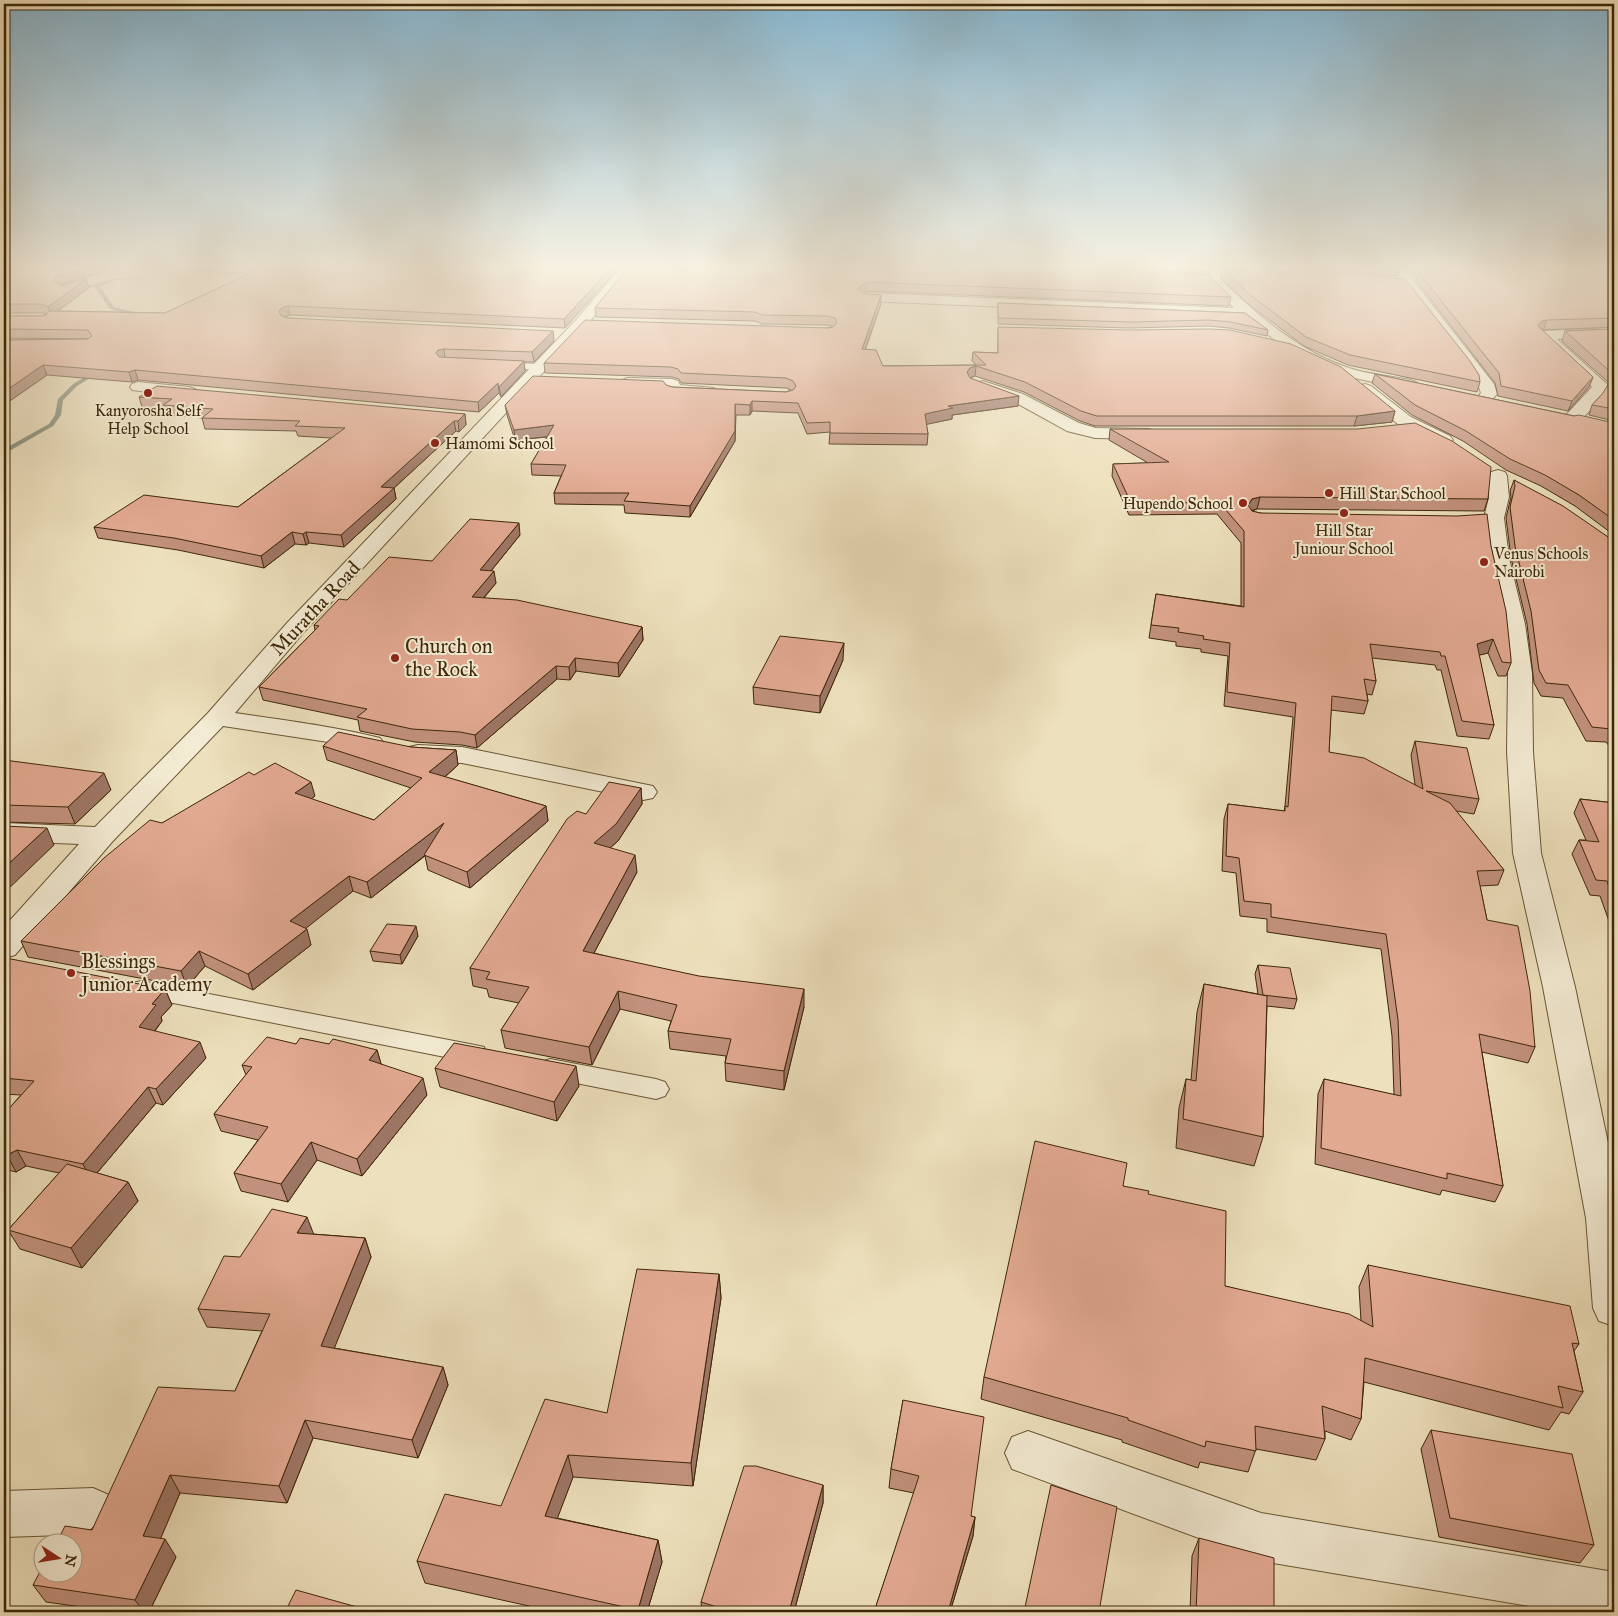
<svg xmlns="http://www.w3.org/2000/svg" width="1618" height="1616" viewBox="0 0 1618 1616" font-family="'IM FELL Great Primer',serif">
	<style>
		.lines { fill: none; stroke-linecap: round; stroke-linejoin: round }
		.stream { fill: #75816d; fill-rule: evenodd }
		.service-casing { stroke: #6a5535; stroke-width: 2 }
		.minor-casing { stroke: #6a5535; stroke-width: 2 }
		.service { fill: #f3ebd3; fill-rule: evenodd }
		.minor { fill: #f3ebd3; fill-rule: evenodd }
		.wall { fill: #c2917d; stroke: #3e2708 }
		.shaded-wall { fill: #9e7666; stroke: #3e2708 }
		.building { fill: #e2a991; stroke: #3e2708 }
		.poi-dot { fill: #8f2418; stroke: #f3ebd3; stroke-width: 2 }
		.labels { text-anchor: middle; stroke-width: 4; stroke-linejoin: round; paint-order: stroke }
		.far-poi-label { font-size: 16px; fill: #3e2708; stroke: #f3ebd3; text-anchor: start }
		.street-label { font-size: 20px; fill: #3e2708; stroke: #f3ebd3 }
		.poi-label { font-size: 20px; fill: #3e2708; stroke: #f3ebd3; text-anchor: start }
	</style>
	<rect width="100%" height="100%" fill="#ede0bc"/>
	<filter id="stains"><feTurbulence type="fractalNoise" baseFrequency=".004" numOctaves="4"/><feColorMatrix values="0 0 0 0 .2 0 0 0 0 .09 0 0 0 0 .02 0 0 0 .5 -.17"/></filter>
	<radialGradient id="worn" r=".72"><stop offset=".6" stop-color="#630" stop-opacity="0"/><stop offset="1" stop-color="#630" stop-opacity=".3"/></radialGradient>
	<g class="lines">
		<g class="stream">
			<path d="M131,270H138L100,287L114,307L145,315V317L110,309L94,286Z"/>
			<path d="M95,371L100,372L77,386L63,400L61,415L53,426L4,454V449L49,424L55,415L58,399L73,384Z"/>
		</g>
		<g class="service-casing">
			<g id="service">
				<path d="M497,362L538,364L544,367L538,370L493,367L491,365L493,363Z"/>
				<path d="M141,981L475,1045L484,1047L487,1054L484,1061L475,1063L133,995L129,989L133,983Z"/>
				<path d="M550,1059L656,1079L665,1082L669,1089L665,1096L656,1099L541,1076L537,1069L541,1062Z"/>
			</g>
		</g>
		<g class="minor-casing">
			<g id="minor">
				<path d="M112,270H151L140,277L113,279L65,293L58,289L60,286Z"/>
				<path d="M619,270H632L586,326L303,633L235,713C283,720 332,726 380,738L384,743L380,748L371,751L328,742L223,726L112,842L15,955L4,958V927L79,844L4,841V823L95,827L208,713L287,623L576,320Z"/>
				<path d="M1211,270H1224L1219,278C1255,313 1297,350 1346,367C1366,374 1389,376 1410,380L1416,382L1418,385L1416,388L1410,390L1336,374L1293,354L1245,317L866,301L859,297L866,293L1234,308L1205,278Z"/>
				<path d="M1399,270H1411L1412,277L1419,288L1494,384L1497,394L1489,403H1477L1475,400L1481,393L1478,384L1408,293L1398,277Z"/>
				<path d="M1614,328V336L1557,339L1609,386L1598,402L1577,424H1565L1563,420L1565,416L1592,387L1537,335L1539,332L1544,331Z"/>
				<path d="M628,378L672,379L678,381L680,385L714,388L716,391L714,394C700,398 681,397 667,393L665,389L622,386L620,383L622,380Z"/>
				<path d="M983,381L1023,394L1079,423L1096,428L1148,429L1154,430L1157,434L1154,438L1148,439L1095,438L1067,431L1011,400L977,389L975,386L977,383Z"/>
				<path d="M138,382L189,387L195,389L197,392L195,395L189,397L132,390L130,387L132,384Z"/>
				<path d="M1365,384L1371,386L1411,417L1450,436L1453,440L1450,444L1444,445L1438,444L1399,425L1359,392L1357,389L1359,386Z"/>
				<path d="M1498,470L1505,472L1507,476L1509,497L1504,518L1509,558L1525,624L1532,673L1533,752L1541,853L1575,987L1614,1171V1326L1599,1321L1593,1308L1586,1218L1543,987L1513,853L1507,752L1508,673L1503,624L1489,558L1484,518L1489,497V476L1491,472Z"/>
				<path d="M418,745L462,747L643,784L653,786L657,792L653,798L643,800L462,763L418,761L409,759L405,753L409,747Z"/>
				<path d="M1028,1431L1261,1513L1614,1572V1612H1565L1261,1561L1012,1469L1005,1453L1012,1437Z"/>
				<path d="M93,1488L109,1495L116,1511L109,1527L93,1534L4,1537V1491Z"/>
			</g>
		</g>
		<use href="#service" class="service"/>
		<use href="#minor" class="minor"/>
	</g>
	<g class="wall">
		<path d="M4,270H110L60,285L63,286L89,288L57,311L165,313L248,274L183,270H617L565,328L290,315L284,317L288,318L554,341L534,362H524L525,371L501,397L499,393L479,412L138,380L132,382L47,375L4,405V340L88,339L4,338V316H41L47,314L44,313H4V273H12L16,271Z"/>
		<path d="M626,270L1231,297L1229,306L866,291L864,293L881,304L865,350L883,366L976,365L972,361L973,352L998,353V327L1395,411L1392,422L1354,426H1095L1080,421L1024,392L975,376L970,378L1018,406L952,415V419L926,424L928,434L927,445L829,444L830,432L807,434L798,413L752,411L750,415H736L735,441L690,517L625,513L624,505L555,504L554,493L561,476L532,475L531,464L547,437L515,440L507,415L505,405L666,385L672,387L786,392L791,390L786,388L681,383L679,379L672,377L545,373L544,363L833,327L828,325L762,324L755,321L596,317L595,308Z"/>
		<path d="M1187,270H1210L1208,272Z"/>
		<path d="M1223,270H1310L1480,382L1477,392L1348,365L1304,346L1247,303L1221,278Z"/>
		<path d="M1336,270H1399L1397,276Z"/>
		<path d="M1412,270H1609L1614,273V327L1542,330L1593,377L1589,387L1568,411L1498,396L1495,383L1421,287Z"/>
		<path d="M998,303L1245,313L1268,330L1267,336L1229,328L1208,326L1129,328L998,324Z"/>
		<path d="M1614,329V421L1589,415L1592,405L1603,393L1609,383L1562,341L1565,331Z"/>
		<path d="M1375,374L1574,416L1614,423V535L1575,506L1541,486L1506,470L1463,441L1412,415L1372,383Z"/>
		<path d="M139,397L465,414L466,425L459,432L456,431L394,488L396,499L344,547L309,543L306,545L295,544L264,568L178,550L98,538L94,527L238,507L331,438L298,436L296,431L205,429L202,418L166,415L164,409L142,407Z"/>
		<path d="M1110,429L1488,499L1484,511L1257,509L1252,511L1260,513L1491,546L1511,663L1506,676H1498L1488,653L1479,655L1494,725L1489,739L1457,736L1441,670H1437L1435,665L1372,658L1376,681L1372,695L1367,694L1368,701L1364,714L1331,710L1329,752L1415,785L1411,755L1415,741L1479,799L1474,814L1456,811L1504,870L1498,885L1480,886L1487,920L1535,1047L1528,1063L1482,1052L1503,1186L1495,1202L1442,1190L1440,1195L1315,1164L1318,1094L1324,1079L1394,1095L1392,1036L1381,949L1267,932V919L1240,916L1236,873L1222,871L1224,819L1228,804L1284,811L1285,806L1293,717L1224,706L1228,656L1201,652V649L1176,646V642L1149,638L1156,594L1241,606V543L1217,514L1129,515L1112,476L1113,464L1148,463L1109,440Z"/>
		<path d="M1514,480L1611,539L1614,540V752L1606,742L1586,741L1563,698L1541,696L1534,683L1527,624L1511,558L1506,518L1511,497L1510,491Z"/>
		<path d="M520,535L491,571L496,583L484,598L642,627L643,640L619,677L576,671L570,680L557,679L477,748L462,745L415,742L360,731L358,720L263,700L259,687L315,630L314,625L347,600L432,561Z"/>
		<path d="M843,660L820,713L754,704L753,687Z"/>
		<path d="M323,746L411,747L456,750L458,765L445,777L546,806L548,821L470,888L428,870L425,856L371,898L353,891L305,928L311,945L253,990L205,966L187,987L28,957L21,941L162,823L254,775L315,796L311,799L374,820L411,788L327,760Z"/>
		<path d="M4,760L111,790L75,824L4,822Z"/>
		<path d="M641,788L642,804L618,841L610,848L637,872L594,953L804,1007L784,1090L726,1081L725,1063L726,1056L670,1049L668,1031L671,1021L620,1009L592,1065L505,1048L501,1030L519,1003L489,997L487,989L473,986L470,968L586,814Z"/>
		<path d="M1580,799L1614,803V935L1600,896L1590,895L1572,854L1579,840H1586L1574,813Z"/>
		<path d="M418,936L402,964L373,961L370,951Z"/>
		<path d="M4,960L165,989L172,1005L161,1017L162,1021L155,1031L206,1058L163,1105L156,1103L97,1173L128,1182L138,1201L82,1268L20,1249L8,1230L59,1173L26,1166L16,1172L4,1169V1114L21,1095L4,1094Z"/>
		<path d="M1258,965L1297,999L1294,1009L1267,1006L1263,1137L1254,1166L1176,1148L1179,1108L1186,1079L1191,1080L1197,1012L1204,984L1258,994L1255,974Z"/>
		<path d="M296,1044H329L377,1050L381,1064L427,1095L362,1176L317,1160L288,1202L241,1191L234,1173L258,1140L221,1131L214,1114L246,1075L242,1065Z"/>
		<path d="M435,1068L579,1086L557,1121L440,1087Z"/>
		<path d="M1123,1186L1148,1194L1225,1286L1361,1321L1359,1287L1368,1265L1579,1344L1574,1351L1583,1392L1569,1414L1561,1412L1549,1430L1364,1382L1361,1419L1351,1440L1325,1431V1439L1316,1460L1256,1449L1248,1472L1200,1462L1198,1468L1122,1442V1440L981,1399L984,1377Z"/>
		<path d="M313,1234L365,1238L371,1257L334,1348L443,1367L448,1385L418,1458L313,1438L287,1503L180,1493L160,1539L176,1557L149,1612H118L46,1602L33,1585L235,1391L262,1331L207,1327L198,1309L240,1257Z"/>
		<path d="M719,1274L721,1298L693,1486L573,1477L557,1518L658,1540L662,1562L647,1612H556L425,1583L417,1561L501,1506L607,1413Z"/>
		<path d="M903,1400L971,1516L975,1517L973,1536L950,1612H874L914,1493L889,1488L891,1469Z"/>
		<path d="M1431,1430L1594,1545L1580,1563L1439,1537L1421,1449Z"/>
		<path d="M823,1485V1503L794,1612H702L701,1602Z"/>
		<path d="M1199,1538L1274,1612H1190L1192,1556Z"/>
	</g>
	<g class="shaded-wall">
		<path d="M78,270H110L58,285L53,281L56,276Z"/>
		<path d="M609,270H617L565,328L564,319Z"/>
		<path d="M86,279L89,288L51,316L48,307Z"/>
		<path d="M866,282V291L857,298V289Z"/>
		<path d="M881,295V304L862,359V349Z"/>
		<path d="M288,306L290,315L285,316L281,320L279,311L283,307Z"/>
		<path d="M1547,320L1544,329L1539,330L1538,325L1542,321Z"/>
		<path d="M553,331L554,341L534,362L532,352Z"/>
		<path d="M444,349L445,358L440,360L436,353L438,350Z"/>
		<path d="M524,361L525,371L501,397L499,387Z"/>
		<path d="M43,365L47,375L4,405V392Z"/>
		<path d="M976,366L975,376L969,378L967,372L970,368Z"/>
		<path d="M135,370L138,380L132,382L129,372Z"/>
		<path d="M1593,377L1589,387L1568,411L1572,401Z"/>
		<path d="M498,383L499,393L479,412L478,402Z"/>
		<path d="M1019,396L1018,406L952,415V419L924,425L925,414L948,406Z"/>
		<path d="M752,401V411L750,415V405Z"/>
		<path d="M735,404V441L690,517V506Z"/>
		<path d="M1395,411L1392,422L1354,426L1357,416Z"/>
		<path d="M465,414L466,425L459,432L458,421Z"/>
		<path d="M454,421L456,431L394,488L396,499L344,547L341,535L381,487Z"/>
		<path d="M554,425L555,436L515,440L514,430Z"/>
		<path d="M1260,497L1257,509L1249,511L1248,505L1252,499Z"/>
		<path d="M519,523L520,535L482,582L480,570Z"/>
		<path d="M292,532L295,544L264,568L261,556Z"/>
		<path d="M306,532L309,543L306,545L303,534Z"/>
		<path d="M494,571L496,583L474,609L472,597Z"/>
		<path d="M642,627L643,640L619,677L618,663Z"/>
		<path d="M1493,639L1488,653L1472,657L1477,644Z"/>
		<path d="M844,643L843,660L820,713V696Z"/>
		<path d="M575,658L576,671L570,680L569,667Z"/>
		<path d="M556,666L557,679L477,748L475,735Z"/>
		<path d="M4,735L9,747L4,752Z"/>
		<path d="M456,750L458,765L433,787L429,772Z"/>
		<path d="M104,773L111,790L75,824L68,807Z"/>
		<path d="M311,782L315,796L299,808L295,793Z"/>
		<path d="M641,788L642,804L618,841L596,860L594,843Z"/>
		<path d="M546,806L548,821L470,888L467,872Z"/>
		<path d="M444,823L447,838L371,898L367,882Z"/>
		<path d="M47,828L54,845L4,893V868Z"/>
		<path d="M635,855L637,872L586,968L583,951Z"/>
		<path d="M349,876L353,891L295,937L290,921Z"/>
		<path d="M416,926L418,936L402,964L400,955Z"/>
		<path d="M307,929L311,945L253,990L248,974Z"/>
		<path d="M199,951L205,966L187,987L181,971Z"/>
		<path d="M165,989L172,1005L161,1017L162,1021L145,1043L139,1027L152,1004Z"/>
		<path d="M804,989V1007L784,1090V1071Z"/>
		<path d="M618,991L620,1009L592,1065L589,1047Z"/>
		<path d="M200,1042L206,1058L163,1105L156,1089Z"/>
		<path d="M377,1050L382,1067L369,1060Z"/>
		<path d="M576,1066L579,1086L557,1121L554,1102Z"/>
		<path d="M423,1078L427,1095L362,1176L357,1159Z"/>
		<path d="M148,1087L156,1103L91,1180L83,1164Z"/>
		<path d="M311,1142L317,1160L288,1202L281,1184Z"/>
		<path d="M17,1150L26,1166L16,1172L7,1155Z"/>
		<path d="M128,1182L138,1201L82,1268L71,1248Z"/>
		<path d="M307,1217L314,1235L297,1233Z"/>
		<path d="M365,1238L371,1257L328,1364L321,1346Z"/>
		<path d="M719,1274L721,1298L693,1486L691,1463Z"/>
		<path d="M443,1367L448,1385L418,1458L412,1440Z"/>
		<path d="M305,1420L313,1438L287,1503L279,1486Z"/>
		<path d="M568,1455L573,1477L550,1538L545,1516Z"/>
		<path d="M170,1475L180,1493L154,1554L143,1536Z"/>
		<path d="M823,1485V1503L794,1612H789Z"/>
		<path d="M975,1517L973,1536L950,1612H948Z"/>
		<path d="M165,1539L176,1557L149,1612H144L135,1600Z"/>
		<path d="M658,1540L662,1562L647,1612H638V1610Z"/>
	</g>
	<g class="building">
		<path d="M17,270H78L56,276L53,281L63,286L86,279L48,307L41,304H4V273H12Z"/>
		<path d="M257,270H609L564,319L288,306L283,307L279,311L281,316L288,318L553,331L532,352L444,349L438,350L436,353L439,357L524,361L499,387L498,383L478,402L135,370L129,372L43,365L4,392V340L88,339L92,336L88,330L4,329V316H41L46,315L49,311L165,313Z"/>
		<path d="M626,270H1157L1209,275L1231,297L866,282L857,289L866,294L881,295L862,349L876,350L883,366L986,365L973,352L998,353V327L1130,330L1210,329L1230,330L1291,344L1341,367L1395,411L1357,416H1097L1081,411L1025,382L976,366L970,368L967,372L970,378L1019,396L948,406L953,408L925,414L928,434L830,433V422L807,423L798,403L752,401L750,405L735,404V431L690,506L624,501L629,493H554L566,465L531,464L554,425L514,430L505,405L533,376L663,381L666,385L672,387L786,392L793,390L796,386L793,381L786,378L681,373L678,369L671,367L544,363L585,320L828,328L833,327L837,323L835,318L828,316L762,315L755,312L595,308Z"/>
		<path d="M1224,270H1310L1405,279L1470,361L1479,375L1480,382L1350,355L1306,337L1249,294Z"/>
		<path d="M1418,270H1609L1614,273V318L1547,320L1542,321L1538,325L1539,327L1593,377L1572,401L1501,386L1499,373L1423,278Z"/>
		<path d="M998,303L1245,313L1268,330L1231,322L1209,320L1130,322L998,318Z"/>
		<path d="M1614,329V409L1592,405L1603,393L1614,375L1565,331Z"/>
		<path d="M1375,374L1574,416L1579,415L1614,423V520L1579,495L1545,475L1510,459L1466,431L1415,405Z"/>
		<path d="M157,386L465,414L458,421H454L381,487L394,488L341,535L306,532L303,534L292,532L261,556L174,538L94,527L144,495L238,507L345,428L295,426L300,421L202,418L213,409L163,405L172,399L139,397Z"/>
		<path d="M1415,423L1452,441L1491,467L1488,499L1260,497L1252,499L1248,505L1252,511L1260,513L1457,516L1487,514L1491,546L1506,611L1511,659V663L1502,662L1493,639L1477,644L1494,725L1462,721L1445,656H1441L1440,652L1370,644L1376,681L1364,679L1368,701L1332,696L1329,752L1364,758L1423,789L1415,741L1467,748L1479,799L1426,791L1450,803L1504,870L1477,871L1487,920L1518,926L1530,991L1535,1047L1479,1034L1503,1186L1447,1173V1179L1321,1148L1324,1079L1401,1096L1398,1020L1386,934L1271,917V904L1244,901L1239,858L1226,856L1228,804L1285,811V806L1288,807L1296,703L1227,692L1230,643L1203,639L1204,636L1178,632L1179,628L1151,625L1156,594L1244,607V531L1219,502L1131,503L1113,464L1169,462L1110,429H1357Z"/>
		<path d="M1514,480L1563,506L1611,539L1614,540V732L1611,729L1592,727L1568,685L1546,683L1539,670L1531,611L1515,546L1510,507L1515,486Z"/>
		<path d="M470,519L519,523L480,570L494,571L472,597L517,600L642,627L618,663L575,658L569,667L556,666L475,735L460,732L412,729L357,717L367,709L259,687L319,626L314,625L339,599L347,600L389,557L432,561Z"/>
		<path d="M780,636L844,643L820,696L753,687Z"/>
		<path d="M338,732L411,747L456,750L429,772L546,806L467,872L424,855L444,823L367,882L349,876L290,921L307,929L248,974L199,951L181,971L21,941L104,858L150,820L162,823L249,772L254,775L275,763L311,782L295,793L374,820L422,778L323,746Z"/>
		<path d="M4,760L104,773L68,807L4,805Z"/>
		<path d="M609,782L641,788L616,824L594,843L635,855L583,951L699,976L804,989L784,1071L725,1063L731,1039L668,1031L677,1005L618,991L589,1047L501,1030L529,987L486,979L490,972L470,968L567,819L577,811L586,814Z"/>
		<path d="M1580,799L1614,803V902L1607,881L1596,880L1579,840L1599,842Z"/>
		<path d="M4,826L47,828L4,868Z"/>
		<path d="M387,924L416,926L400,955L370,951Z"/>
		<path d="M6,958L165,989L152,1004L156,1005L139,1027L200,1042L156,1089L148,1087L83,1164L17,1150L7,1155L4,1154V1114L34,1081L4,1078V960Z"/>
		<path d="M1258,965L1290,968L1297,999L1263,995Z"/>
		<path d="M1204,984L1267,996L1263,1137L1183,1119L1186,1079L1196,1081Z"/>
		<path d="M267,1037L296,1044L300,1038L329,1044L333,1039L377,1050L369,1060L423,1078L357,1159L311,1142L281,1184L234,1173L268,1127L214,1114L252,1067L242,1065Z"/>
		<path d="M454,1043L576,1066L554,1102L435,1068Z"/>
		<path d="M1035,1141L1127,1163L1123,1186L1149,1191L1148,1194L1226,1211L1225,1286L1349,1314L1373,1327L1368,1265L1570,1306L1579,1344L1572,1343L1583,1392L1558,1386L1563,1408L1365,1358L1361,1419L1322,1406L1325,1439L1255,1426L1256,1451L1206,1441L1205,1447L1128,1420V1418L984,1377Z"/>
		<path d="M67,1164L128,1182L71,1248L8,1230Z"/>
		<path d="M272,1209L307,1217L297,1233L365,1238L321,1346L443,1367L412,1440L305,1420L279,1486L170,1475L143,1536L165,1539L135,1600L33,1585L42,1568V1574H72V1544H56L65,1526L92,1530L158,1387L235,1391L270,1314L198,1309L224,1256L240,1257Z"/>
		<path d="M637,1269L719,1274L691,1463L568,1455L545,1516L658,1540L638,1610L417,1561L445,1494L501,1506L545,1399L607,1413Z"/>
		<path d="M903,1400L984,1417L971,1516L975,1517L948,1612H874L919,1476L891,1469Z"/>
		<path d="M1431,1430L1572,1454L1594,1545L1450,1518Z"/>
		<path d="M744,1466H756L823,1485L789,1612H720V1608L701,1602Z"/>
		<path d="M1051,1485L1117,1507L1099,1612H1024Z"/>
		<path d="M1199,1538L1274,1558V1612H1196Z"/>
		<path d="M296,1590L375,1612H285Z"/>
	</g>
	<linearGradient id="sky" x2="0" y2="1"><stop stop-color="#88b8d2"/><stop offset="0.54" stop-color="#f7f1e1"/><stop offset="1" stop-color="#f7f1e1" stop-opacity="0"/></linearGradient>
	<rect width="1618" height="496" fill="url(#sky)"/>
	<g class="poi-dot">
		<circle cx="148" cy="393" r="5"/>
		<circle cx="435" cy="443" r="5"/>
		<circle cx="1329" cy="493" r="5"/>
		<circle cx="1243" cy="503" r="5"/>
		<circle cx="1344" cy="513" r="5"/>
		<circle cx="1484" cy="562" r="5"/>
		<circle cx="395" cy="658" r="5"/>
		<circle cx="71" cy="973" r="5"/>
	</g>
	<g class="labels">
		<g class="far-poi-label">
			<text x="148" y="416" text-anchor="middle">Kanyorosha Self<tspan x="148" dy="18">Help School</tspan></text>
			<text x="445" y="449">Hamomi School</text>
			<text x="1339" y="499">Hill Star School</text>
			<text x="1233" y="509" text-anchor="end">Hupendo School</text>
			<text x="1344" y="536" text-anchor="middle">Hill Star<tspan x="1344" dy="18">Juniour School</tspan></text>
			<text x="1494" y="559">Venus Schools<tspan x="1494" dy="18">Nairobi</tspan></text>
		</g>
		<g class="street-label">
			<text transform="translate(315 608) rotate(-47)" y="7">Muratha Road</text>
		</g>
		<g class="poi-label">
			<text x="405" y="653">Church on<tspan x="405" dy="23">the Rock</tspan></text>
			<text x="81" y="968">Blessings<tspan x="81" dy="23">Junior Academy</tspan></text>
		</g>
	</g>
	<rect width="1618" height="1616" fill="none" stroke="#ede0bc" stroke-width="20"/>
	<rect x="5" y="5" width="1608" height="1606" fill="none" stroke="#3e2708" stroke-width="2.5"/>
	<rect x="10" y="10" width="1598" height="1596" fill="none" stroke="#3e2708"/>
	<g transform="translate(58 1558) rotate(102)"><circle r="24" fill="#f3ebd3" stroke="#ab9d82"/>
	<path d="M0-4L9 19L0 12L-9 19Z" fill="#8f2418"/>
	<text y="-8" font-size="14" font-weight="bold" text-anchor="middle" fill="#3e2708">N</text>
	</g>
	<rect width="100%" height="100%" filter="url(#stains)"/>
	<rect width="100%" height="100%" fill="url(#worn)"/>
</svg>
